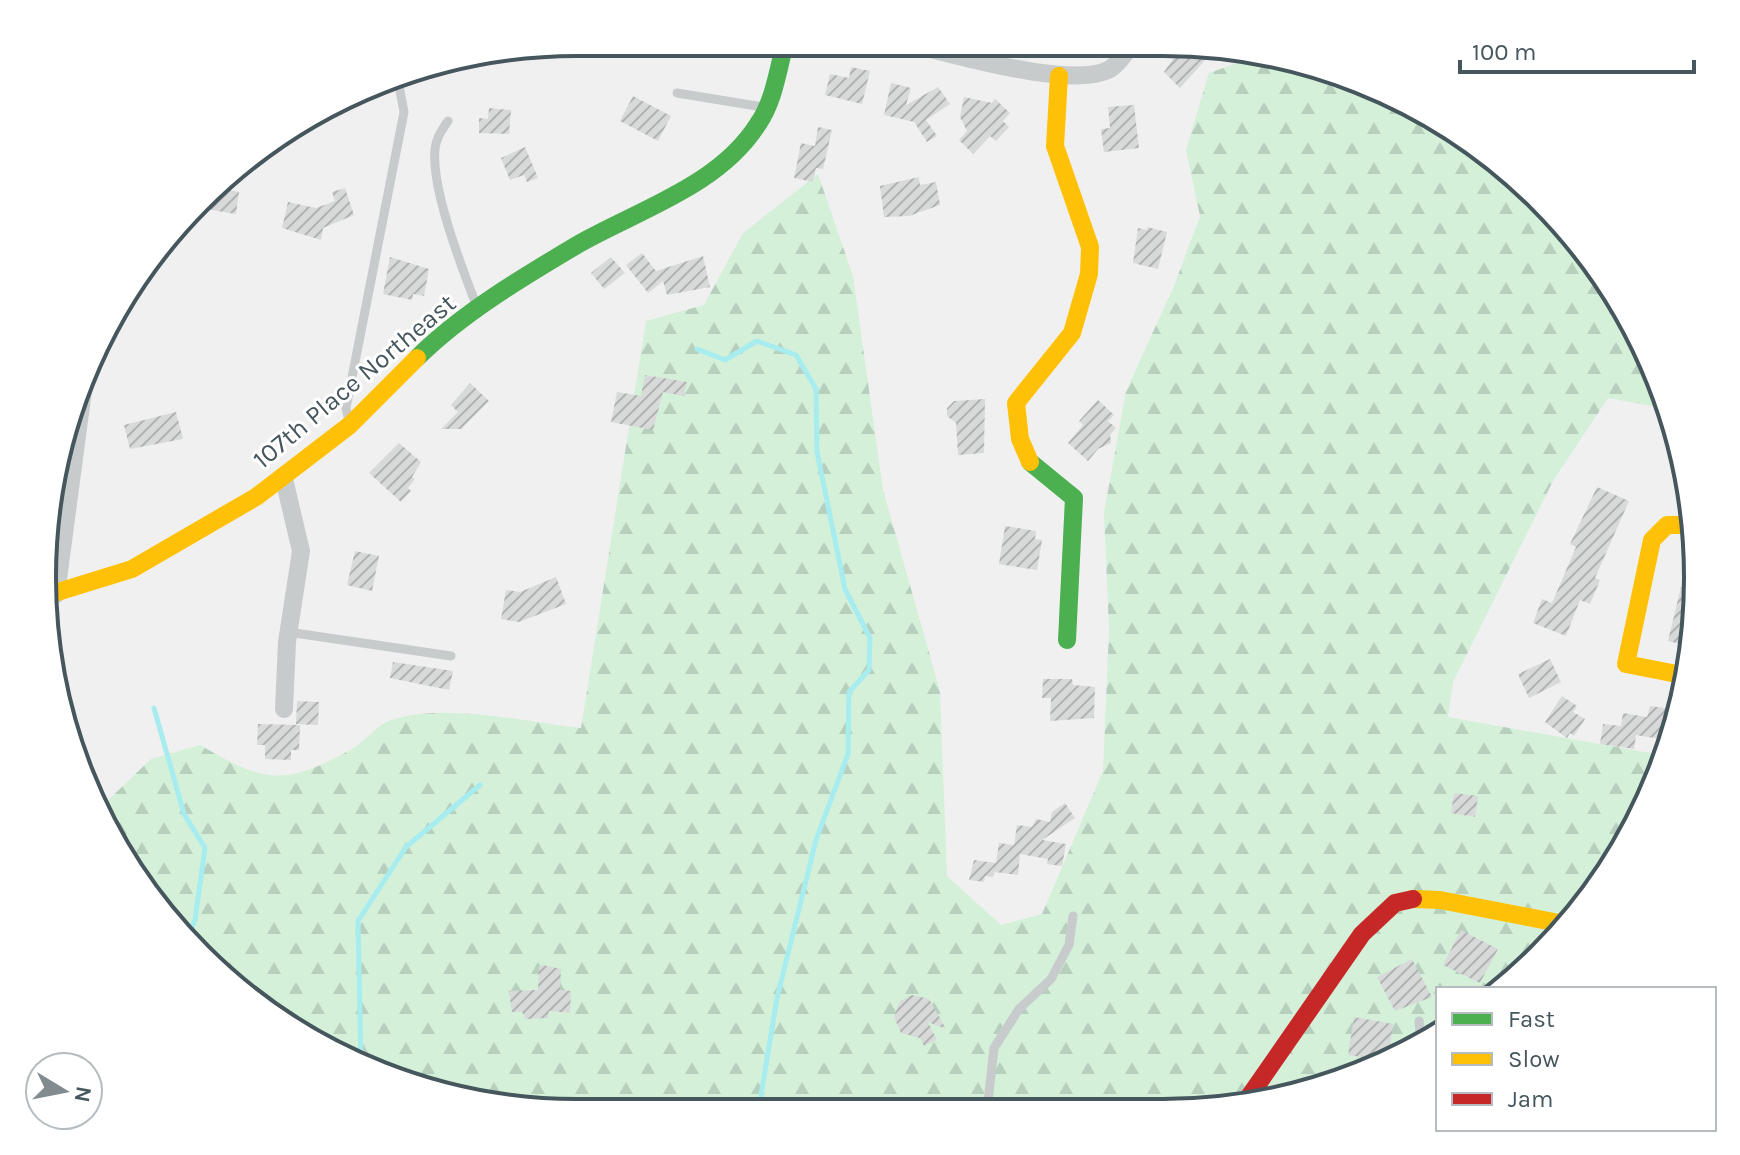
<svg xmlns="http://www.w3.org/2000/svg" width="1740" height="1155" viewBox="0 0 1740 1155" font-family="Karla,sans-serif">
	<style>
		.forest { fill: url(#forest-firs) }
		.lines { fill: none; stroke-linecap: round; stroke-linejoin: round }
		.stream { stroke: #a7ecef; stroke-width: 5 }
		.building { fill: url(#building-hatch) }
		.lane { stroke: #c7cbcc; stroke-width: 9 }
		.street { stroke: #c7cbcc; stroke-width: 18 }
		.fast { stroke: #4caf50; stroke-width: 18 }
		.slow { stroke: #ffc107; stroke-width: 18 }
		.jam { stroke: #c62828; stroke-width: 18 }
		.labels { text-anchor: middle; stroke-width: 6; stroke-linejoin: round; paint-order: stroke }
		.street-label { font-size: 26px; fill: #46565d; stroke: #fff }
		.rim { fill: none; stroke: #46565d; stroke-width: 4 }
	</style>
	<defs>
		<pattern id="forest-firs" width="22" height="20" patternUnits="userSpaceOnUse" patternTransform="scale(2)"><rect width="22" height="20" fill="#d4f0d9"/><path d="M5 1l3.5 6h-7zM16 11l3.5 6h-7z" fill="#b7d0bd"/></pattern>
		<pattern id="building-hatch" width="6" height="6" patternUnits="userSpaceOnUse" patternTransform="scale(2)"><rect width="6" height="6" fill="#d8d9d9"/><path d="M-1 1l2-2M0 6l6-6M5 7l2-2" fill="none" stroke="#b1b3b3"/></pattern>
	</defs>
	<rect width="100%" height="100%" fill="#f1f0f0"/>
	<path class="forest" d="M1260,55L1399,97L1516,175L1588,252L1643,341L1668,409L1608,398L1553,481L1453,682L1448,717L1667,756L1626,846L1563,932L1503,989H1438V1034C1402,1056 1363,1082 1320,1075L1312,1091L1301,1095L1197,1112L507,1108L341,1058L224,980L114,846L97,804H104L151,759L200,745C264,783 284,787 352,749C365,741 377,725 391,720C444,702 526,722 581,728L646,321L704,305L743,233L818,174L853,276L883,490L940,691L947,876L1001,925L1042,914L1103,771L1109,630L1104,513L1126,391L1174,286L1200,216L1186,150L1209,73Z"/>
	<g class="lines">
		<g class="stream">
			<path d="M697,349L725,360L757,341L796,355L816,389L817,452L845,589L870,638L869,670L849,692L848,754L816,840L777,998L761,1095L763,1110"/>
			<path d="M154,708L184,814L205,848L195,920L188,936"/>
			<path d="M361,1064L358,921L406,847L480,785"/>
		</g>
	</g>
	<g class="building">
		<path d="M1182,46L1217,47L1180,88L1164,72Z"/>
		<path d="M851,67L870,71L862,104L825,95L830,74L849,78Z"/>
		<path d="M891,83L911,88L906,105L938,87L950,104L926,120L937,136L927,142L914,122L884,115Z"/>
		<path d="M633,96L671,116L658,141L620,121Z"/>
		<path d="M964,97L992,103L995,99L1010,113L1003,121L1009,127L996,141L990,136L973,154L959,140L967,131L960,117Z"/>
		<path d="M1134,105L1139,148L1104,152L1101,129L1110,128L1108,107Z"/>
		<path d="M489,108L511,110L509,134L479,133V118L488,119Z"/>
		<path d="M818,127L832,130L823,169L816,168L813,182L794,178L801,143L815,146Z"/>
		<path d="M525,147L538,178L527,182L524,175L510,180L501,158Z"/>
		<path d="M919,177L920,185L936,182L940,205L909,216L884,217L880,186Z"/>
		<path d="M230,179L229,190L239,192L236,214L199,208Z"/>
		<path d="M345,188L354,215L323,228L321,240L282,228L288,202L316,208L335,201L332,192Z"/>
		<path d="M1147,227L1167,232L1158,269L1133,263L1138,228L1147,230Z"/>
		<path d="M642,253L656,271L703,256L710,287L667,295L663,281L648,293L626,265Z"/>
		<path d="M390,257L429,269L424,296L413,294L412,300L383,294Z"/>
		<path d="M611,257L625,273L604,289L591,273Z"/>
		<path d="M645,375L687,382L684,396L663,392L653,430L611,422L617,392L641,396Z"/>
		<path d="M470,383L489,401L461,429H441L458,412L451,405Z"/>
		<path d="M985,399L984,453L958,455L956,423L947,416V408L954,401Z"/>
		<path d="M1098,400L1114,415L1108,421L1116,428L1110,435L1111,443L1098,449L1088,461L1068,443L1083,425L1079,421Z"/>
		<path d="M176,412L183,439L130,449L124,425Z"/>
		<path d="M399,443L421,462L412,477L415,479L408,488L411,491L401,502L369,473Z"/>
		<path d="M1597,487L1629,501L1595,578L1600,580L1590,604L1580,600L1566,636L1533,623L1542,599L1552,603L1576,547L1570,544Z"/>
		<path d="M1005,526L1036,531L1035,539L1042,540L1037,570L999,564Z"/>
		<path d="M355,551L379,556L372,591L347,585Z"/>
		<path d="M556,577L566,604L519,622L501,619L506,590L520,592Z"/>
		<path d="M1681,587L1695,590L1693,647L1668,641Z"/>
		<path d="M1550,659L1561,682L1529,698L1518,674Z"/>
		<path d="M393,662L453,671L449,690L390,678Z"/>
		<path d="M1043,679H1072L1073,685L1095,687L1094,718L1050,721L1051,698H1042Z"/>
		<path d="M1562,696L1577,706L1573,712L1585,719L1574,736L1570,733L1567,738L1545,722Z"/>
		<path d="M297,701L319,702L318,725L296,724Z"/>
		<path d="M1650,706L1679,710L1672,741L1636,735L1634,749L1600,744L1603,724L1621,726L1623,713L1647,717Z"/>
		<path d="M258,724L300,725L299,750H291V760L265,759V745H257Z"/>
		<path d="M1454,793L1478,796L1475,817L1451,813Z"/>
		<path d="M1065,803L1075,818L1042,840L1066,844L1062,866L1047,864L1048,859L1020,854L1018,875L995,872L993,877L985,876L984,882L969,880L974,860L996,863L999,843L1014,845L1017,825L1032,827L1036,819L1050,822L1052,812Z"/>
		<path d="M1461,930L1498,949L1480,983L1443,965Z"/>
		<path d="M1412,959L1432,997L1395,1011L1377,977Z"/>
		<path d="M543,965L561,969L560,990L571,991L570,1013L549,1011L548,1018L526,1019L522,1012H512L509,991L538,990L539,967Z"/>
		<path d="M912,995L929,999L946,1029L928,1022L937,1040L924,1046L920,1038L901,1033L894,1017L900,1001Z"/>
		<path d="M1354,1017L1393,1024L1388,1061L1348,1055Z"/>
	</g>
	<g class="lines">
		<g class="lane">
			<path d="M677,93L763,107"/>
			<path d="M448,121C442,130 436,138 435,149C431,189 462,268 477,307"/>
			<path d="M349,421L346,408L404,112L397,75"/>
			<path d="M288,632L451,656"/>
			<path d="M1489,987L1490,989"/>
			<path d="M1419,1021L1421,1044"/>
			<path d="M987,1111L994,1048L1019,1009L1051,979L1069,945L1073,916"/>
		</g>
		<g class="street">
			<path d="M911,44C954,54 1073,90 1110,69C1118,64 1125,54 1130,46"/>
			<path d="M284,479L301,551L287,642L284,709"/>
			<path d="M56,594L86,368"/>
			<path d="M1401,1055H1403"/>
		</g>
		<g class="fast">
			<path d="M417,358C461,314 523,277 577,245C638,210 719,186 758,124C774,101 778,70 785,43"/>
			<path d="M1030,462L1074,498L1067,640"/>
		</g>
		<g class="slow">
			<path d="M1030,462L1020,439L1016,403L1072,333L1089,274L1090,247L1055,146L1059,76"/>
			<path d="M48,595L132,569L256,497L350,425L417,358"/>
			<path d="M1687,676L1626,664L1652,540L1667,525H1694"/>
			<path d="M1413,899L1440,900L1569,925"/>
		</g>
		<path class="jam" d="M1244,1104L1362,934L1395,903L1413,899"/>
	</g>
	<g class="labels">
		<g class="street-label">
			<text transform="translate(354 381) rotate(-40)" y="9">107th Place Northeast</text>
		</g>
	</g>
	<path d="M0 0H1740V1155H0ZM577 56H1163A521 521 0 0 1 1684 577V578A521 521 0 0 1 1163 1099H577A521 521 0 0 1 56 578V577A521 521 0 0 1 577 56Z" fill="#fff" fill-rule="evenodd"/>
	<path class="rim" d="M577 56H1163A521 521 0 0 1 1684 577V578A521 521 0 0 1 1163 1099H577A521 521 0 0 1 56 578V577A521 521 0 0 1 577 56Z"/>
	<rect x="1436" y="987" width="280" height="144" fill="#ffffff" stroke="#b5bbbe" stroke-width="2"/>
	<rect x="1452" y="1013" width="40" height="12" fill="#4caf50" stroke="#b5bbbe" stroke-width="2"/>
	<text x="1508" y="1027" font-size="24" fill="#46565d">Fast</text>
	<rect x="1452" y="1053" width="40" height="12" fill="#ffc107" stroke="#b5bbbe" stroke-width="2"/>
	<text x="1508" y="1067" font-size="24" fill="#46565d">Slow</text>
	<rect x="1452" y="1093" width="40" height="12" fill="#c62828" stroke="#b5bbbe" stroke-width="2"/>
	<text x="1508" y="1107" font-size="24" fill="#46565d">Jam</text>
	<g transform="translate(64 1091) rotate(100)"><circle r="38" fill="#ffffff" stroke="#b5bbbe" stroke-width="2"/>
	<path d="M0-6L14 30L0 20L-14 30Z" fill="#828c90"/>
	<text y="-12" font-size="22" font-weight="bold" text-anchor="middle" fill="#46565d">N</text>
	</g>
	<path d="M1460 60v12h234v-12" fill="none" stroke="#46565d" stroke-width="4"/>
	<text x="1472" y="60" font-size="24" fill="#46565d" stroke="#ffffff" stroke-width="6" paint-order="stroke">100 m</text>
</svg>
